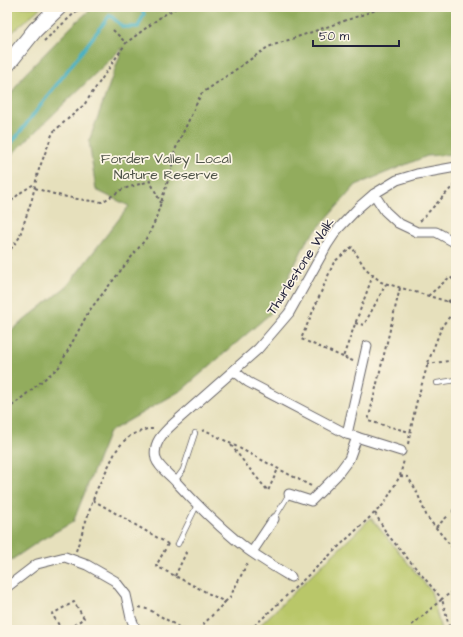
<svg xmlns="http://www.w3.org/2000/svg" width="463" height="637" viewBox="0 0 463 637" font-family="'Architects Daughter',sans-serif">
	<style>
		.green { fill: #b9c769; stroke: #6e7452 }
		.forest { fill: #92ac5d; stroke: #5a674c }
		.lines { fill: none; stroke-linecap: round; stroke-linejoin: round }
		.stream { stroke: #44b0c2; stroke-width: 3.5 }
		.lane-casing { stroke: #676468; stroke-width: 6 }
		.street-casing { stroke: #676468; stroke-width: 11 }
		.primary-casing { stroke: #676468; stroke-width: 17 }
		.path { stroke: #676468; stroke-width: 2; stroke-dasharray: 3 3; stroke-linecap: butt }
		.lane { stroke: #fff; stroke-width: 4.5 }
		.street { stroke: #fff; stroke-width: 9 }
		.primary { stroke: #fff; stroke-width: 15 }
		.labels { text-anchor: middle; stroke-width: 3.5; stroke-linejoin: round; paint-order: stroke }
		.park-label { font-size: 14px; fill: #4f5449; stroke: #fcf5e5 }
		.street-label { font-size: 14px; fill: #22223b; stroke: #fcf5e5 }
	</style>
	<rect width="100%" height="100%" fill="#fcf5e5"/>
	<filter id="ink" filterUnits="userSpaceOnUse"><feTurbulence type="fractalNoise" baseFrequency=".025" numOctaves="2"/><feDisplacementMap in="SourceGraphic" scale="8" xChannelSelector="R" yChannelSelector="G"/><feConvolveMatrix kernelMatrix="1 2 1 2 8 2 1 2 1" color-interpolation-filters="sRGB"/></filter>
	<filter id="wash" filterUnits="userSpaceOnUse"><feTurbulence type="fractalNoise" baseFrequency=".012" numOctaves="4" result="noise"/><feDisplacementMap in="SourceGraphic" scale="16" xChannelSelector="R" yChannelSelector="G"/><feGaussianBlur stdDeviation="0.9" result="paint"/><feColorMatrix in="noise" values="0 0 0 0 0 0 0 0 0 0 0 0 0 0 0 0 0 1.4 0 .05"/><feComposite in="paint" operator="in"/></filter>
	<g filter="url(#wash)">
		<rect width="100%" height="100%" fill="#e6e0bc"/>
		<g class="green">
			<path d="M7,7H41L7,37Z"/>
			<path d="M371,518L431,591L441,630H255Z"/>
		</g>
		<path class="forest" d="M94,7H456V154L427,156L356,185L306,242L271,313L182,390L109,432L73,522L41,540L7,563V334L67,286L129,206L96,190L89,141L123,47L7,159V100L23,76L76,22Z"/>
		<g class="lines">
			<path class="stream" d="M7,149L110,15L123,27H138L144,14L141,7"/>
		</g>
	</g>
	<g filter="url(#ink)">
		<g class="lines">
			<g class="lane-casing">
				<g id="lane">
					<path d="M437,383L456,380"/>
					<path d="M175,481L183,470L195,433"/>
					<path d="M455,511L456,510"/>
					<path d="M274,519L289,494"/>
					<path d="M178,544L197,505"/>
				</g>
			</g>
			<g class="street-casing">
				<g id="street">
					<path d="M374,194L385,211L398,223L417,232H436L456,243"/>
					<path d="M234,371L248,382L347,434L401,451"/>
					<path d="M347,434L367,346"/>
					<path d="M289,494L311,501L337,475L349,459L357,437"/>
					<path d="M252,552L274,519"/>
					<path d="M291,577C276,568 261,559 247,549C221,529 198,506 176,482C170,475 159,468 156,459C152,443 163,433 174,423L258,349L289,313L327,245L337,230L359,207L374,194L397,180L417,174L456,167"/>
					<path d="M7,587L37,564L65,557L87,565L115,581L126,595L131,618L136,630"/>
				</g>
			</g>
			<g class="primary-casing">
				<path id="primary" d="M7,65L35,30L59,7"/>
			</g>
			<g class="path">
				<path d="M113,30L126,43"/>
				<path d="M44,41L81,7"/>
				<path d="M7,86L12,77"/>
				<path d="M35,188C57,196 79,200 102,202L123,189L150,181L161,203"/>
				<path d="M7,205L20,193L34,184"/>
				<path d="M420,221L456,183"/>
				<path d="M7,254L19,238L32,199L38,172L53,132L84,105L126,43L162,16L178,7"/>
				<path d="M400,288L368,421L410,432"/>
				<path d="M428,296L450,277L456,282V281"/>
				<path d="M448,302L456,293"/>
				<path d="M453,313L456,335"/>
				<path d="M355,323L364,325L386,284"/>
				<path d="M343,357L301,339L334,262L352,247L365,268L381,282L456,304"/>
				<path d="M353,361L343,357L373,275"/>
				<path d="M427,364L456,360"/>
				<path d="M7,410L59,367L89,311L148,236L155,221L171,171L175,150L201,94L268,47L385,7"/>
				<path d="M202,431L205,430L311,486"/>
				<path d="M408,444L416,404L429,360L442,326L456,309"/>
				<path d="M231,445L248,467L268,491L278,469"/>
				<path d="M400,476L408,477L416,490L427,517L456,552"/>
				<path d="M93,500L168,544"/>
				<path d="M375,513L387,534L442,599L456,589"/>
				<path d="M436,527L449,515"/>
				<path d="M168,544L156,566L225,602L198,630"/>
				<path d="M76,551L96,491L116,451L123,442L131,435L147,429H153"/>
				<path d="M175,576L186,553L183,551"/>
				<path d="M225,602L230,597L248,562"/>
				<path d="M139,607L150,610L184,630"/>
				<path d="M412,625L442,599L450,630"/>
				<path d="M62,630L52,614L74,602L84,618L67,630"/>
				<path d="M250,630L384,504L400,476L404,460"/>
			</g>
			<use href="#lane" class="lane"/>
			<use href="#street" class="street"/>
			<use href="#primary" class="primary"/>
		</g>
	</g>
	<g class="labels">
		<g class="park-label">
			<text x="166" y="163">Forder Valley Local<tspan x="166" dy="16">Nature Reserve</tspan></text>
		</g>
		<g class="street-label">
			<text transform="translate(300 266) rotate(-57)" y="5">Thurlestone Walk</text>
		</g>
	</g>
	<rect width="463" height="637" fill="none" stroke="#fcf5e5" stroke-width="24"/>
	<path d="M313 40v6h86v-6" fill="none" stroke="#22223b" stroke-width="2"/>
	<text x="319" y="40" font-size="12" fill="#22223b" stroke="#fcf5e5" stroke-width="3" paint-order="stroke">50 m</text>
</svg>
